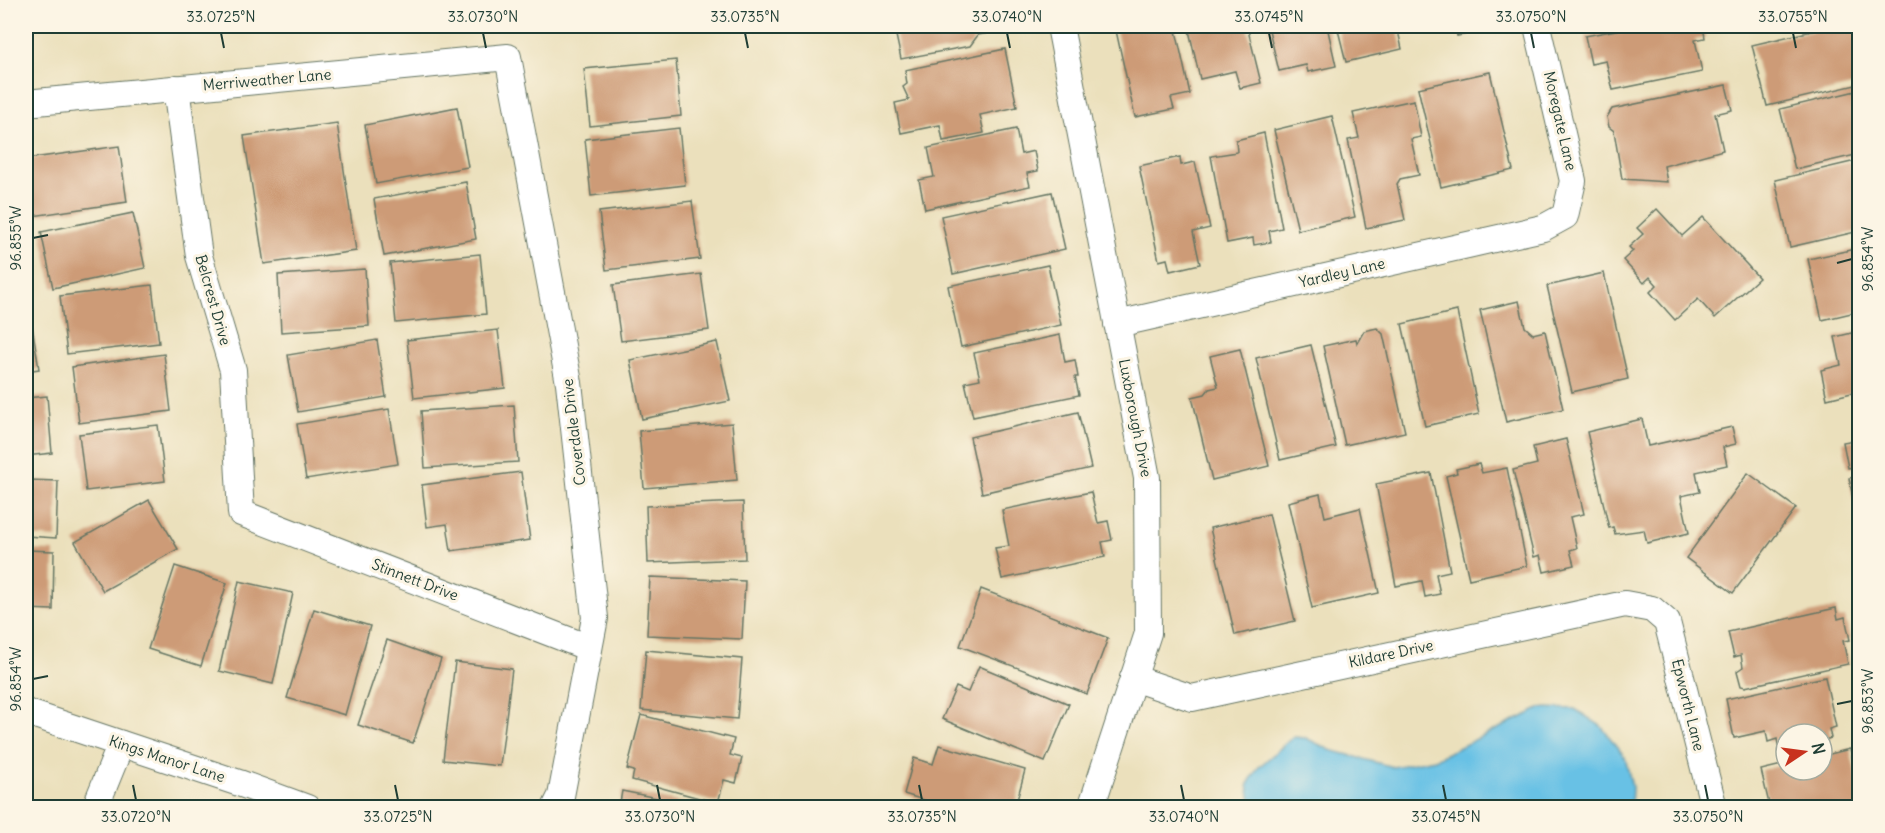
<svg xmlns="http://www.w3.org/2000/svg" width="1885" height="833" viewBox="0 0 1885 833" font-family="Delius,sans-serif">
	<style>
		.water { fill: #67c1e5; stroke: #437f8c; stroke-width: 1.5 }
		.building { fill: #cd9b77 }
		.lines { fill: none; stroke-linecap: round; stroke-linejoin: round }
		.street-casing { stroke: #667664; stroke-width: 28 }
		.street { stroke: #fff; stroke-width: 26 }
		.ticks { fill: none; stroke: #1f3d34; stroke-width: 2 }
		.labels { text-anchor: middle; stroke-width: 6; stroke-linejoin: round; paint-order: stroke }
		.street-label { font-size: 15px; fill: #1f3d34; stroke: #fcf5e5 }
		.neatline { fill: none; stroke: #1f3d34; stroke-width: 2 }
		.ticks-label { font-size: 15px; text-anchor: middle; fill: #1f3d34 }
	</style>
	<rect width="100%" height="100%" fill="#fcf5e5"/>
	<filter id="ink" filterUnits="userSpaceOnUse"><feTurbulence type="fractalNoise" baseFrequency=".0167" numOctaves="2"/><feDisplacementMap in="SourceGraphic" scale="12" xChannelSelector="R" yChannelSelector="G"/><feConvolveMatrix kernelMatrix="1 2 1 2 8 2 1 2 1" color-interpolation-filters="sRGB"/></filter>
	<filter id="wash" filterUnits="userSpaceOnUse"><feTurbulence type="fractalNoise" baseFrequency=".008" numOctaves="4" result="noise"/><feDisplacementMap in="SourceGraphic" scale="24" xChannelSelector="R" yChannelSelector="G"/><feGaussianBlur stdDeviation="1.35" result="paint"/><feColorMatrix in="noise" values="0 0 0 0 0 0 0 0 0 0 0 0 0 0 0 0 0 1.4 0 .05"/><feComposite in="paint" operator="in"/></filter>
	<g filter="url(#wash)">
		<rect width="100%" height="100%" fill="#ebe0bc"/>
		<path class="water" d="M1541,708L1575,709L1601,726L1625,757L1632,787L1631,807H1252L1248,784L1258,768L1293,737L1306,738L1330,750L1393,767L1435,759Z"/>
		<g id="blocks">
			<g class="building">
				<path d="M894,26H1000L1001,31L978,35L970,46L901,59Z"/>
				<path d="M1115,26H1175L1190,94L1171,98L1174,109L1135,117Z"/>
				<path d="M1188,26H1247L1261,83L1240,88L1235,71L1200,79Z"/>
				<path d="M1268,26H1327L1336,66L1308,72L1306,65L1279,71Z"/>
				<path d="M1337,26H1397L1402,49L1346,62Z"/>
				<path d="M1455,26H1481L1482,31L1457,36Z"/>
				<path d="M1637,26H1703L1705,38L1695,40L1702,72L1613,90L1606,61L1591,64L1585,36Z"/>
				<path d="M1834,26H1860V84L1767,106L1752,45Z"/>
				<path d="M1005,49L1017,107L980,115L984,133L943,141L940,125L901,133L895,103L909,100L903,87L907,84L905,70Z"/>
				<path d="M676,60L681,116L590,126L584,69Z"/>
				<path d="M1490,72L1513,170L1441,187L1418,88Z"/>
				<path d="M1726,85L1732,110L1715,114L1723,150L1664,166L1667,182L1622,179L1614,131L1609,127L1607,117L1612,109Z"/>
				<path d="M1860,90V154L1795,169L1780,109Z"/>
				<path d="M1414,100L1421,137L1411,139L1419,175L1400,179L1397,184L1405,220L1366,228L1348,140L1359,138L1353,113Z"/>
				<path d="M457,107L468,167L376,184L365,125Z"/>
				<path d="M1332,116L1355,217L1298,230L1274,130Z"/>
				<path d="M337,123L356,251L264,264L244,136Z"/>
				<path d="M679,128L685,185L591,196L585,139Z"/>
				<path d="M1016,129L1021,154L1034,151L1038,171L1027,173L1030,186L925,209L919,180L934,177L928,148Z"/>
				<path d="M1264,133L1282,228L1269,231L1271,242L1254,245L1253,238L1227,243L1211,156L1237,152L1236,140Z"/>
				<path d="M119,146L127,202L33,216L26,159Z"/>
				<path d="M1180,157L1181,165L1195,162L1210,228L1193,232L1200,264L1170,271L1167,259L1159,261L1139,166Z"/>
				<path d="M1860,160V231L1790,247L1775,180Z"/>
				<path d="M466,182L476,239L384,256L374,199Z"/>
				<path d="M1052,192L1065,249L953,274L941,216Z"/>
				<path d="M692,201L700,259L606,270L599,212Z"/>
				<path d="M1657,209L1682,236L1703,217L1759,278L1715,318L1698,299L1675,320L1650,292L1657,285L1650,277L1644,283L1623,260L1633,251L1629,247L1643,234L1637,228Z"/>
				<path d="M133,213L145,268L53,288L41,232Z"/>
				<path d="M1860,248V311L1822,320L1808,259Z"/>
				<path d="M480,254L486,314L396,323L390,263Z"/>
				<path d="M1048,265L1061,325L961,347L948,286Z"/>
				<path d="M365,269L369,326L281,332L278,275Z"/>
				<path d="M1604,273L1628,379L1572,392L1547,286Z"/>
				<path d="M701,274L709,330L621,341L613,285Z"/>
				<path d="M152,285L159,343L67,354L60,296Z"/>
				<path d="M1519,301L1525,327L1533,334L1545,331L1563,409L1506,422L1480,310Z"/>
				<path d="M1457,311L1479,414L1425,426L1402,324Z"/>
				<path d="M26,313H30L39,369L26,371Z"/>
				<path d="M1377,328L1383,334L1405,432L1345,445L1323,346L1356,339L1357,343L1364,331Z"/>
				<path d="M498,330L505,388L414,398L407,340Z"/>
				<path d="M1860,331V391L1827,399L1821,370L1841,365L1835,337Z"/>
				<path d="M1060,335L1065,362L1075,360L1078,377H1075L1079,395L973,417L965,382L980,379L974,353Z"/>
				<path d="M377,340L386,397L298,412L288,355Z"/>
				<path d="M717,342L730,401L642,419L630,360Z"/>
				<path d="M1311,345L1336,447L1280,460L1256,358Z"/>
				<path d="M1240,349L1269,466L1212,480L1192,397L1205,394L1209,389L1218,387L1210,356Z"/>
				<path d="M164,354L171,411L79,423L72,367Z"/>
				<path d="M47,396L52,453L26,456V398Z"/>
				<path d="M514,405L518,462L425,468L421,411Z"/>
				<path d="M389,409L398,464L306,479L297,424Z"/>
				<path d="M1078,412L1091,468L982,493L970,437Z"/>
				<path d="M1642,419L1648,446L1732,427L1736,444L1723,447L1727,465L1696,472L1700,492L1681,496L1689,533L1647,543L1644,530L1615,534L1613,527L1609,528L1587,432Z"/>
				<path d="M732,423L737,480L644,488L639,431Z"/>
				<path d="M158,425L165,481L86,491L79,434Z"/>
				<path d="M1566,439L1584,514L1570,517L1577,548L1570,550L1574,565L1544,572L1540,555L1534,557L1513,470L1537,464L1533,447Z"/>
				<path d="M1860,439V466L1848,468L1843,442Z"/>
				<path d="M1479,464L1482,473L1507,468L1527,566L1469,579L1446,476L1457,473L1456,469Z"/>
				<path d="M521,472L530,540L451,551L447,524L427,527L422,485Z"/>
				<path d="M1431,473L1450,571L1436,574L1440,594L1425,597L1422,581L1396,586L1376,484Z"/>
				<path d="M1748,473L1796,508L1733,593L1686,558Z"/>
				<path d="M1860,476V523H1858L1849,478Z"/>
				<path d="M26,480L58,481L56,538L26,536Z"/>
				<path d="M1091,492L1098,523L1108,521L1112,540L1102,542L1105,557L1002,579L995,548L1009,546L1002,510Z"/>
				<path d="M1320,494L1325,517L1360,508L1379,593L1312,608L1288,502Z"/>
				<path d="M149,500L178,549L103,591L75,542Z"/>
				<path d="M743,502L745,559L648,563L646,506Z"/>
				<path d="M1269,514L1295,621L1235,635L1210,528Z"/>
				<path d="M26,550L54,551L53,610L26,609Z"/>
				<path d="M175,566L227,583L201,666L148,649Z"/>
				<path d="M650,577L745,581L742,639L647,635Z"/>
				<path d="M239,581L293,593L273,684L219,671Z"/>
				<path d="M981,589L1108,638L1087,694L960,646Z"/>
				<path d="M1836,608L1838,619L1845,617L1850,640L1843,641L1848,664L1745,687L1741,686L1737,671L1743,667L1741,655L1734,657L1728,632Z"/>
				<path d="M314,609L370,626L345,715L287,698Z"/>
				<path d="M387,640L441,659L413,743L358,725Z"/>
				<path d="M646,650L742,659L737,719L641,710Z"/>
				<path d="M455,662L512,669L500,766L443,760Z"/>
				<path d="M979,666L1069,704L1045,762L942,719L956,687L968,692Z"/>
				<path d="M1825,677L1836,727L1829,729L1831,738L1822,741V734H1786V749L1779,750L1777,739L1768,742L1766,731L1734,738L1726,699Z"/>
				<path d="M641,715L734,739L730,755L742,758L736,783L724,780L718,803L632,780L634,771L627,769Z"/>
				<path d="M939,745L1025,770L1015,808H950L904,794L914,758L933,764Z"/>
				<path d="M1850,749L1860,792V808H1770L1761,770L1786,764V770H1822V756Z"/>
				<path d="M622,791L698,806V808H619Z"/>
			</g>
		</g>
	</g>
	<g filter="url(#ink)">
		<use href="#blocks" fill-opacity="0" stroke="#667664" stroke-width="1.5"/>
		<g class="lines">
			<g class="street-casing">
				<g id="street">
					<path d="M1060,26L1147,478L1148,633L1091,808"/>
					<path d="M176,88L199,256L233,370L241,513L589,648"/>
					<path d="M26,103L508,57L569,383L595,618L561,796L555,808"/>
					<path d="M1117,324L1543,228L1565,216L1573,181L1537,26"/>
					<path d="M1133,678L1192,698L1625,604L1652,609L1667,622L1714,808"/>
					<path d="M26,712L239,783L307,808"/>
					<path d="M95,808L121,744"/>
				</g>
			</g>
			<use href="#street" class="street"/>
		</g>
	</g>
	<path class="ticks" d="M221,33L224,48M483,33L486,48M745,33L748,48M1007,33L1010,48M1269,33L1272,48M1531,33L1534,48M1793,33L1796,48M33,238L48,235M1837,263L1852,259M33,679L48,676M1837,704L1852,701M133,785L136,800M395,785L398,800M657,785L660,800M919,785L922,800M1181,785L1184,800M1443,785L1446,800M1705,785L1708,800"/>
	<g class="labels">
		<g class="street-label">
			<text transform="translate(267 80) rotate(-5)" y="5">Merriweather Lane</text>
			<text transform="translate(1560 121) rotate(77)" y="5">Moregate Lane</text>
			<text transform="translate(1342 273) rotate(-13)" y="5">Yardley Lane</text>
			<text transform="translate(213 300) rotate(74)" y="5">Belcrest Drive</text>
			<text transform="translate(1135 418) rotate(79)" y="5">Luxborough Drive</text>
			<text transform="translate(574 432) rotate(-97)" y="5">Coverdale Drive</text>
			<text transform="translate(415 580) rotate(21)" y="5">Stinnett Drive</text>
			<text transform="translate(1391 654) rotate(-12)" y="5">Kildare Drive</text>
			<text transform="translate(1688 705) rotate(76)" y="5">Epworth Lane</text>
			<text transform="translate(167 759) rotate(18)" y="5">Kings Manor Lane</text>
		</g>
	</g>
	<rect width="1885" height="833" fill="none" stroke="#fcf5e5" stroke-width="66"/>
	<g transform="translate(1804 752) rotate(77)"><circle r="28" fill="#fcf5e5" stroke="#a4ab9e" stroke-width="1.5"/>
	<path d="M0-4.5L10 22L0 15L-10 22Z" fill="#c8321e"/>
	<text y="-9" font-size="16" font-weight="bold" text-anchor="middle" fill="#1f3d34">N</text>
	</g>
	<rect x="33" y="33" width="1819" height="767" class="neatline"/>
	<g class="ticks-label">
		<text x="221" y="22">33.0725°N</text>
		<text x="483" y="22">33.0730°N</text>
		<text x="745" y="22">33.0735°N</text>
		<text x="1007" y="22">33.0740°N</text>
		<text x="1269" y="22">33.0745°N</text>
		<text x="1531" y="22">33.0750°N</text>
		<text x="1793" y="22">33.0755°N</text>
		<text transform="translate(16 238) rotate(-90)" y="5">96.855°W</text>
		<text transform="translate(1868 259) rotate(-90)" y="5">96.854°W</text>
		<text transform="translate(16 679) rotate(-90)" y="5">96.854°W</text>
		<text transform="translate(1868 701) rotate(-90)" y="5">96.853°W</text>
		<text x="136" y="822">33.0720°N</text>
		<text x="398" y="822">33.0725°N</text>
		<text x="660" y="822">33.0730°N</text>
		<text x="922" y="822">33.0735°N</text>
		<text x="1184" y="822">33.0740°N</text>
		<text x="1446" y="822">33.0745°N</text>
		<text x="1708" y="822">33.0750°N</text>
	</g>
</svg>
